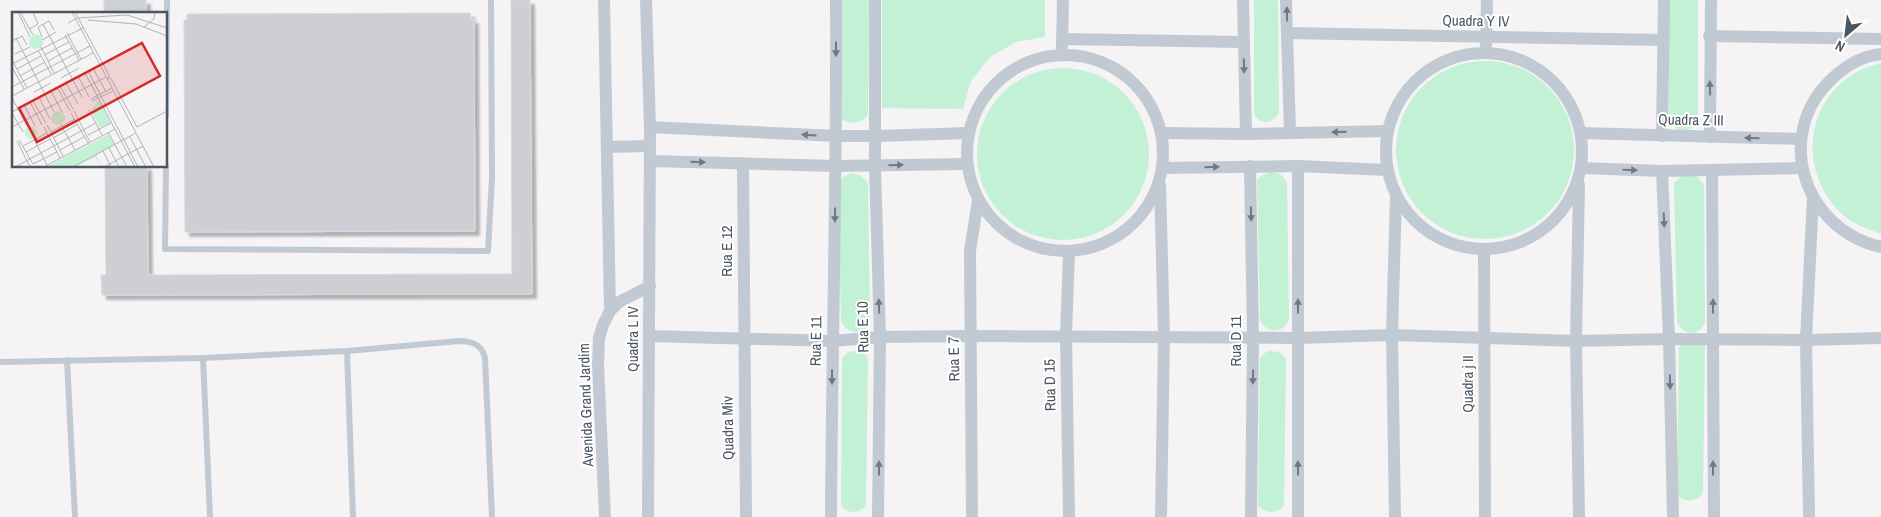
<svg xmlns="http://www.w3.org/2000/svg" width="1881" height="517" viewBox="0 0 1881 517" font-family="'Archivo Narrow',sans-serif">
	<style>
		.green { fill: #c3f1d5 }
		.building { fill: #cdcfd5; stroke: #d7d9de; filter: url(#shadow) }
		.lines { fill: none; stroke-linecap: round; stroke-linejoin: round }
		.lane { stroke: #c1cad2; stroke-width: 6 }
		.street { stroke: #c1cad2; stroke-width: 12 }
		.oneway { fill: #6e7983 }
		.labels { text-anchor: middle; stroke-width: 4; stroke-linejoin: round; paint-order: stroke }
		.street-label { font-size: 15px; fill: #4a5661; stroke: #fff }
		.inset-road { fill: none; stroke: #b1b4b9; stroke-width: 1 }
		.view { fill: #d62828; fill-opacity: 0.15; stroke: #d62828; stroke-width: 2.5 }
		.inset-edge { fill: none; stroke: #4a5661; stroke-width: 2.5 }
	</style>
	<defs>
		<filter id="shadow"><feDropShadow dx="4.5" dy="4.5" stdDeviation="1" flood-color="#0004"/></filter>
	</defs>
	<rect width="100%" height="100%" fill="#f5f3f3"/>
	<g class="green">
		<path d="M839,0H869L868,115C859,125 848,125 838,116Z"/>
		<path d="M882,0H1045V37L1016,42L990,57L971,81L963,109L882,108Z"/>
		<path d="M1254,0H1278L1279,113C1272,125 1260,125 1254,114Z"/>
		<path d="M1669,0H1698V120C1692,134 1675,133 1669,120Z"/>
		<circle cx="1485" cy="150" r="89"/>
		<path d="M1881,63V234C1866,228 1849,223 1838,210C1791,159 1812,79 1881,63Z"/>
		<circle cx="1063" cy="154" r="86"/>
		<path d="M1270,172L1280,174L1287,182L1289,320C1283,334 1266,334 1260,320L1257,180L1261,176Z"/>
		<path d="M851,173L861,176L868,183L870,321C864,336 847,335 841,321L838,181L842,178Z"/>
		<path d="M1692,175L1697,177L1704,184L1705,322C1699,337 1683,336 1677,322L1674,183L1682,176Z"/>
		<path d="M1682,343H1702L1705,346L1703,494C1695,502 1686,503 1677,495L1679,347Z"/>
		<path d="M857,351L865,354L868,358L866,506C858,514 849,514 841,506L842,358L848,352Z"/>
		<path d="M1270,351L1279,352L1286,358L1284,506C1276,514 1266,514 1258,506L1260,358L1266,352Z"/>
	</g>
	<g class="building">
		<rect x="104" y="0" width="42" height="14"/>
		<path d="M511,0H530L532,294L102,295L101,275H106L105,166H147L148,275L512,274Z"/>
		<path d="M470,13L471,20L474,19L475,231L185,232L184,33V20H187V14Z"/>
	</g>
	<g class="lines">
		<g class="lane">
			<path d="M166,116L167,0"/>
			<path d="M166,166L165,249L488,251L492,178L491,0"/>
			<path d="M347,351L353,517"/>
			<path d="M203,358L210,517"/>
			<path d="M67,360L75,517"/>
			<path d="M0,362L203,358L347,351L459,341C473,341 482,345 485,358L492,517"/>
		</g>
		<g class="street">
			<path d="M604,0L610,311"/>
			<path d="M646,0L650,127L648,517"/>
			<path d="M875,0V166L880,337L878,517"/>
			<path d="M1243,0L1246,134"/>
			<path d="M1286,0L1290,132"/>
			<path d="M1287,33L1664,40"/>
			<path d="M1709,36L1881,39"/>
			<path d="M1062,39L1243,42"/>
			<path d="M1486,45L1487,0"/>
			<path d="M1062,47L1063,0"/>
			<circle cx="1484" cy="151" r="98"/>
			<path d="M1881,54C1863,56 1847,65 1834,77C1772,132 1802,229 1881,247"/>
			<circle cx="1065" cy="153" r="98"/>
			<path d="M650,127L837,136H876L968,133"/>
			<path d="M1162,133L1246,134L1388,131"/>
			<path d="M1581,133L1801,139"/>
			<path d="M1662,136L1664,0"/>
			<path d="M1710,137L1711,0"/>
			<path d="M607,147L650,146"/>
			<path d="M650,161L836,166L967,164"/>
			<path d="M743,163L746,517"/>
			<path d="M1250,166L1253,337L1251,517"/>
			<path d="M1298,166V517"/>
			<path d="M1163,168L1298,166L1387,170"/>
			<path d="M1581,168L1662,171L1802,168"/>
			<path d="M1712,170L1714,517"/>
			<path d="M1662,171L1669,339L1673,517"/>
			<path d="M1160,185L1164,336L1161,517"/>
			<path d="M1484,250L1485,517"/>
			<path d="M1069,252L1066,335L1069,517"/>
			<path d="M650,336L832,341L880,337L970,336L1298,338L1392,335L1576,341L1669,339L1806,340L1881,338"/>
			<path d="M605,517L598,365L599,338L603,325L610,311L619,302L650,286"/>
			<path d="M831,517C832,345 837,172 836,0"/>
			<path d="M972,517L970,251L978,200"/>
			<path d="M1395,517L1392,335L1396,195"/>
			<path d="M1579,517L1576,341L1579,185"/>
			<path d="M1809,517L1806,340L1813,197"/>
		</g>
	</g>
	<defs><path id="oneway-solid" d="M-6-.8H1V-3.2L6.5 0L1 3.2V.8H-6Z" transform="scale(1.25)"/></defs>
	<g class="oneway">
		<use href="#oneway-solid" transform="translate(1287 14) rotate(-91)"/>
		<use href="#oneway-solid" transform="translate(836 49) rotate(90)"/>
		<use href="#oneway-solid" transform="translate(1244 66) rotate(88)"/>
		<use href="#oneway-solid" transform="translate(1710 88) rotate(-91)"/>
		<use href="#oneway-solid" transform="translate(1339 132) rotate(179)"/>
		<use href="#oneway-solid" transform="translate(809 135) rotate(-177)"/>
		<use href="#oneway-solid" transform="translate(1752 138) rotate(-179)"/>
		<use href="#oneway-solid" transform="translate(698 162) rotate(1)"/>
		<use href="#oneway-solid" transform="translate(896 165) rotate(-1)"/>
		<use href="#oneway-solid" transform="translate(1212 167) rotate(-1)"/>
		<use href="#oneway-solid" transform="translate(1630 170) rotate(2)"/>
		<use href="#oneway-solid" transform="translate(1251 214) rotate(89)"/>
		<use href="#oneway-solid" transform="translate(835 215) rotate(91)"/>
		<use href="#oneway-solid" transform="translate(1664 220) rotate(88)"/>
		<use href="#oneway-solid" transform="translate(879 306) rotate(-92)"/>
		<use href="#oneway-solid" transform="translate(1298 306) rotate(-90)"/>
		<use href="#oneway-solid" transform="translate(1713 306) rotate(-90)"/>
		<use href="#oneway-solid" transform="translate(832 377) rotate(90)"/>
		<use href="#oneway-solid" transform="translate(1253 377) rotate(91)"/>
		<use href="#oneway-solid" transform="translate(1670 382) rotate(89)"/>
		<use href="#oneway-solid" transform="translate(879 468) rotate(-90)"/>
		<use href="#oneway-solid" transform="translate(1298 468) rotate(-90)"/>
		<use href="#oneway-solid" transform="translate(1713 468) rotate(-90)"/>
	</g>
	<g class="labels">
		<g class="street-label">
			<text transform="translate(1476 21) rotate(1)" y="5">Quadra Y IV</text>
			<text transform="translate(1691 120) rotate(1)" y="5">Quadra Z III</text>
			<text transform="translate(727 251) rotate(-90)" y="5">Rua E 12</text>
			<text transform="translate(863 327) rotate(-91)" y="5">Rua E 10</text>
			<text transform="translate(633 339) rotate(-90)" y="5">Quadra L IV</text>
			<text transform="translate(816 341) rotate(-89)" y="5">Rua E 11</text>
			<text transform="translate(1236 341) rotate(-90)" y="5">Rua D 11</text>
			<text transform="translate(954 359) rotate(-91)" y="5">Rua E 7</text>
			<text transform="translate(1468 384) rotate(-90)" y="5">Quadra j II</text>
			<text transform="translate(1050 385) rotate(-91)" y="5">Rua D 15</text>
			<text transform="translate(586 405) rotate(-92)" y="5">Avenida Grand Jardim</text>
			<text transform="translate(728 428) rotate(-91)" y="5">Quadra Miv</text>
		</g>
	</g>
	<g transform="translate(12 12)">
		<rect width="155" height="155" fill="#f5f3f3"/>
		<path d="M17 30a7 7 0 1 1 14 0a7 7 0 1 1-14 0ZM87,88L99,111L88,116L79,98ZM39 106a7 7 0 1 1 14 0a7 7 0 1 1-14 0ZM13 121a6 6 0 1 1 12 0a6 6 0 1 1-12 0ZM97,122L102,133L84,143L90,155L83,145L62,155H35Z" fill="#c3f1d5"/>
		<path class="inset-road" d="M6,0L18,25M8,0L21,23M60,0L142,155M63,0L97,63L96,68M76,8L124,12L155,24M56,11L65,6L115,3L155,16M31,12L70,85M132,15L142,7L143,0M17,17L26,12L21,0M55,21L69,47M53,23L67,48M30,25L26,15L37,9L42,18M4,26L42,100M30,28L44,20M0,29L10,24L15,33M29,35L42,61M26,38L39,62M3,42L18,35M32,43L57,30M36,49L60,36M1,50L15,76M0,52L71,16M0,55L12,77M81,56L94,80M5,57L29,44M76,59L126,155M73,61L123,155M8,64L33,50M66,64L77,85M98,65L125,115M49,66L67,56M54,71L66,92M48,74L61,97M0,75L78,34M45,75L58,99M39,79L50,100M22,80L39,71M0,84L81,41M27,85L38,107M0,86L15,114M79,87L100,76M21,89L34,111M80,89L101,79M18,90L30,113M12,93L23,114M77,98L90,123M62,99L78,130M0,100L88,53M0,101L11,120M59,101L76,131M35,113L51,144M49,113L63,138M0,115L94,65M32,115L48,146M125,115L155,99M38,120L63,107M96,120L115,155M76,123L99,111M118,125L134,155M41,126L66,112M22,127L35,153M7,128L21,152L45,140M5,129L18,155M11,134L35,121M97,136L107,155M48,138L72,125M91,139L99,155M14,140L38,127M3,155L84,111M32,155L103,117M61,155L124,121M92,155L131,134"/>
		<path class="view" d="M130,31L148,64L25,130L7,96Z"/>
		<rect width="155" height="155" class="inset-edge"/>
	</g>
	<g transform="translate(1846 35) rotate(208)" stroke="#ffffff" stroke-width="4" paint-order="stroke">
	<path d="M0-4L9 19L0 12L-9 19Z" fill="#4a5661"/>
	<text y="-8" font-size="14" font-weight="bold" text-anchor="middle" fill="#4a5661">N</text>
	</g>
</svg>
